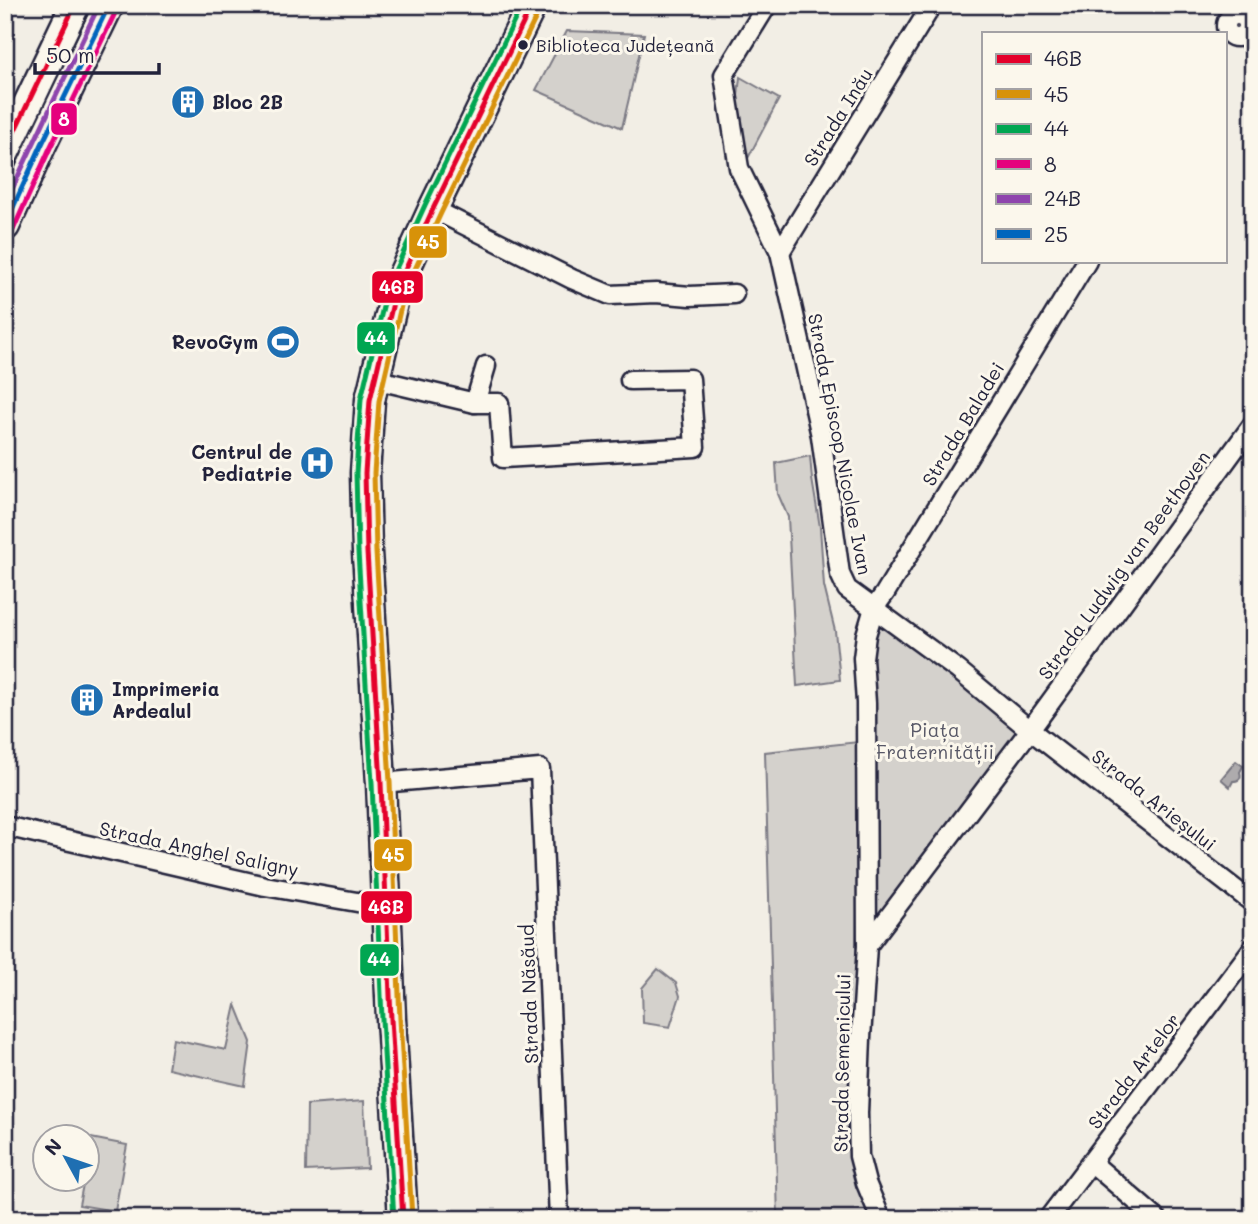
<svg xmlns="http://www.w3.org/2000/svg" width="1258" height="1224" viewBox="0 0 1258 1224" font-family="Mali,sans-serif">
	<style>
		.green { fill: #d4d1cc; stroke: #7b7a84; stroke-width: 2 }
		.water { fill: #aeabad; stroke: #76747f; stroke-width: 2 }
		.lines { fill: none; stroke-linecap: round; stroke-linejoin: round }
		.minor-casing { stroke: #22223b; stroke-width: 23 }
		.primary-casing { stroke: #22223b; stroke-width: 33 }
		.minor { stroke: #fbf7ec; stroke-width: 18 }
		.primary { stroke: #fbf7ec; stroke-width: 28 }
		.bus-1-casing { stroke: #fbf7ec; stroke-width: 10 }
		.bus-2-casing { stroke: #fbf7ec; stroke-width: 10 }
		.bus-3-casing { stroke: #fbf7ec; stroke-width: 10 }
		.bus-4-casing { stroke: #fbf7ec; stroke-width: 10 }
		.bus-5-casing { stroke: #fbf7ec; stroke-width: 10 }
		.bus-6-casing { stroke: #fbf7ec; stroke-width: 10 }
		.bus-1 { stroke: #e4002b; stroke-width: 5 }
		.bus-2 { stroke: #d79209; stroke-width: 5 }
		.bus-3 { stroke: #00a651; stroke-width: 5 }
		.bus-4 { stroke: #e5007d; stroke-width: 5 }
		.bus-5 { stroke: #8e44ad; stroke-width: 5 }
		.bus-6 { stroke: #0065bd; stroke-width: 5 }
		.bus-dot { fill: #22223b; stroke: #fbf7ec; stroke-width: 2.5 }
		.labels { text-anchor: middle; stroke-width: 6; stroke-linejoin: round; paint-order: stroke }
		.bus-label { font-size: 17px; fill: #22223b; stroke: #fbf7ec; text-anchor: start }
		.poi-label { font-size: 19px; font-weight: bold; fill: #22223b; stroke: #fbf7ec; text-anchor: start }
		.street-label { font-size: 19px; fill: #22223b; stroke: #fbf7ec }
		.park-label { font-size: 19px; fill: #575766; stroke: #fbf7ec }
		.line-badge { stroke: #fbf7ec; stroke-width: 2.5 }
		.badge-label { font-size: 19px; text-anchor: middle; font-weight: bold; fill: #fff }
	</style>
	<rect width="100%" height="100%" fill="#f2eee5"/>
	<filter id="ink" filterUnits="userSpaceOnUse"><feTurbulence type="fractalNoise" baseFrequency=".0143" numOctaves="2"/><feDisplacementMap in="SourceGraphic" scale="14" xChannelSelector="R" yChannelSelector="G"/><feConvolveMatrix kernelMatrix="1 2 1 2 8 2 1 2 1" color-interpolation-filters="sRGB"/></filter>
	<g filter="url(#ink)">
		<g class="green">
			<path d="M85,5H104L5,215V175Z"/>
			<path d="M567,31L644,34L622,128L536,90Z"/>
			<path d="M740,77L779,99L745,164L736,114Z"/>
			<path d="M810,456L812,479L820,527L824,586L835,631L840,680L797,686L788,517L778,494L776,463Z"/>
			<path d="M874,608L1030,730L867,946L866,753Z"/>
			<path d="M858,742L857,913L852,1166L874,1219H778L765,752Z"/>
			<path d="M658,969L676,983L680,996L670,1027L643,1023L642,988Z"/>
			<path d="M236,1005L251,1042L245,1086L168,1069L173,1039L226,1050Z"/>
			<path d="M364,1101L367,1168L306,1171L307,1105Z"/>
			<path d="M91,1138L127,1145L115,1211L79,1205L84,1179L88,1178V1158Z"/>
		</g>
		<path class="water" d="M1236,761L1243,766L1240,772C1242,778 1239,781 1233,781L1230,787L1221,779Z"/>
		<g class="lines">
			<g class="minor-casing">
				<g id="minor">
					<path d="M767,5L724,75L739,168L780,252L821,436L840,574L847,589L958,670L1030,730L1253,903"/>
					<circle cx="1237" cy="26" r="11"/>
					<path d="M433,209L572,279L610,295L656,293L690,296L734,294"/>
					<path d="M780,252L932,5"/>
					<path d="M374,379L475,403L486,366"/>
					<path d="M475,403H499L503,458L695,447L690,379L630,380"/>
					<path d="M381,783L540,769L559,1219"/>
					<path d="M5,826L265,886L357,902L386,904"/>
					<path d="M867,946L1030,730L1253,424"/>
					<path d="M1091,1162L1157,1219"/>
					<path d="M881,1219L866,1183L859,1156L858,1113L861,1038L867,946L866,703L863,658L866,635L874,608L885,593L1087,261"/>
					<path d="M1048,1219L1253,948"/>
				</g>
			</g>
			<g class="primary-casing">
				<g id="primary">
					<path d="M5,152L75,5"/>
					<path d="M5,226L42,144L109,5"/>
					<path d="M403,1219L391,1019L381,783L367,552L365,473L370,400L396,290L433,209L532,5"/>
				</g>
			</g>
			<use href="#minor" class="minor"/>
			<use href="#primary" class="primary"/>
			<g class="bus-1-casing">
				<g id="bus-1">
					<path d="M5,151L75,5"/>
					<path d="M403,1219L391,1019L381,783L367,552L365,473L370,400L396,290L433,209L532,5"/>
				</g>
			</g>
			<g class="bus-2-casing">
				<path id="bus-2" d="M412,1218L400,1019L390,782L376,552L374,473L379,401L404,293L441,213L540,9"/>
			</g>
			<g class="bus-3-casing">
				<path id="bus-3" d="M394,1219L382,1019L372,783L358,552L356,473L361,399L388,286L425,205L522,5"/>
			</g>
			<g class="bus-4-casing">
				<path id="bus-4" d="M13,230L50,148L117,9"/>
			</g>
			<g class="bus-5-casing">
				<path id="bus-5" d="M5,204L99,5"/>
			</g>
			<g class="bus-6-casing">
				<path id="bus-6" d="M5,225L42,144L109,5"/>
			</g>
			<use href="#bus-1" class="bus-1"/>
			<use href="#bus-2" class="bus-2"/>
			<use href="#bus-3" class="bus-3"/>
			<use href="#bus-4" class="bus-4"/>
			<use href="#bus-5" class="bus-5"/>
			<use href="#bus-6" class="bus-6"/>
		</g>
	</g>
	<defs>
		<g id="building-disc" transform="scale(1.75)"><circle r="9.5" fill="#1f6fb2" stroke="#fbf7ec"/><path d="M-4-6H4V6H1V3H-1V6H-4ZM-2.5-4.3h1.7v1.8h-1.7ZM.8-4.3h1.7v1.8H.8ZM-2.5-1h1.7V.8h-1.7ZM.8-1h1.7V.8H.8Z" fill="#fff"/></g>
		<g id="stadium-disc" transform="scale(1.75)"><circle r="9.5" fill="#1f6fb2" stroke="#fbf7ec"/><path d="M0-5a6.5 5 0 1 0 0 10a6.5 5 0 1 0 0-10ZM-3.5-1.8h7v3.6h-7Z" fill="#fff"/></g>
		<g id="hospital-disc" transform="scale(1.75)"><circle r="9.5" fill="#1f6fb2" stroke="#fbf7ec"/><path d="M-5-5h3v3.5h4V-5h3V5h-3V1.5h-4V5h-3Z" fill="#fff"/></g>
	</defs>
	<g fill-rule="evenodd">
		<use href="#building-disc" x="188" y="102"/>
		<use href="#stadium-disc" x="283" y="342"/>
		<use href="#hospital-disc" x="317" y="463"/>
		<use href="#building-disc" x="87" y="700"/>
	</g>
	<circle class="bus-dot" cx="523" cy="45" r="6"/>
	<g class="labels">
		<g class="bus-label">
			<text x="536" y="52">Biblioteca Județeană</text>
		</g>
		<g class="poi-label">
			<text x="212" y="109">Bloc 2B</text>
			<text x="258" y="349" text-anchor="end">RevoGym</text>
			<text x="292" y="459" text-anchor="end">Centrul de<tspan x="292" dy="22">Pediatrie</tspan></text>
			<text x="112" y="696">Imprimeria<tspan x="112" dy="22">Ardealul</tspan></text>
		</g>
		<g class="street-label">
			<text transform="translate(838 117) rotate(-58)" y="7">Strada Inău</text>
			<text transform="translate(963 424) rotate(-59)" y="7">Strada Baladei</text>
			<text transform="translate(840 444) rotate(79)" y="7">Strada Episcop Nicolae Ivan</text>
			<text transform="translate(1124 565) rotate(-54)" y="7">Strada Ludwig van Beethoven</text>
			<text transform="translate(1154 800) rotate(38)" y="7">Strada Arieșului</text>
			<text transform="translate(199 849) rotate(12)" y="7">Strada Anghel Saligny</text>
			<text transform="translate(529 994) rotate(-92)" y="7">Strada Năsăud</text>
			<text transform="translate(842 1063) rotate(-89)" y="7">Strada Semenicului</text>
			<text transform="translate(1134 1071) rotate(-53)" y="7">Strada Artelor</text>
		</g>
		<g class="park-label">
			<text x="935" y="737">Piața<tspan x="935" dy="22">Fraternității</tspan></text>
		</g>
	</g>
	<g class="line-badge">
		<rect x="50" y="102" width="28" height="34" rx="7" fill="#e5007d"/>
		<rect x="408" y="225" width="40" height="34" rx="7" fill="#d79209"/>
		<rect x="371" y="270" width="53" height="34" rx="7" fill="#e4002b"/>
		<rect x="356" y="321" width="40" height="34" rx="7" fill="#00a651"/>
		<rect x="373" y="838" width="40" height="34" rx="7" fill="#d79209"/>
		<rect x="360" y="890" width="53" height="34" rx="7" fill="#e4002b"/>
		<rect x="359" y="943" width="41" height="34" rx="7" fill="#00a651"/>
	</g>
	<g class="badge-label">
		<text x="64" y="126">8</text>
		<text x="428" y="249">45</text>
		<text x="397" y="294">46B</text>
		<text x="376" y="345">44</text>
		<text x="393" y="862">45</text>
		<text x="386" y="914">46B</text>
		<text x="379" y="966">44</text>
	</g>
	<rect width="1258" height="1224" fill="none" stroke="#fbf7ec" stroke-width="28"/>
	<rect x="14" y="14" width="1230" height="1196" fill="none" stroke="#22223b" stroke-width="2.5" filter="url(#ink)"/>
	<rect x="982" y="32" width="245" height="231" fill="#fbf7ec" stroke="#a4a2a5" stroke-width="2"/>
	<rect x="996" y="54" width="35" height="10" fill="#e4002b" stroke="#a4a2a5" stroke-width="2"/>
	<text x="1044" y="66" font-size="21" fill="#22223b">46B</text>
	<rect x="996" y="89" width="35" height="10" fill="#d79209" stroke="#a4a2a5" stroke-width="2"/>
	<text x="1044" y="102" font-size="21" fill="#22223b">45</text>
	<rect x="996" y="124" width="35" height="10" fill="#00a651" stroke="#a4a2a5" stroke-width="2"/>
	<text x="1044" y="136" font-size="21" fill="#22223b">44</text>
	<rect x="996" y="159" width="35" height="10" fill="#e5007d" stroke="#a4a2a5" stroke-width="2"/>
	<text x="1044" y="172" font-size="21" fill="#22223b">8</text>
	<rect x="996" y="194" width="35" height="10" fill="#8e44ad" stroke="#a4a2a5" stroke-width="2"/>
	<text x="1044" y="206" font-size="21" fill="#22223b">24B</text>
	<rect x="996" y="229" width="35" height="10" fill="#0065bd" stroke="#a4a2a5" stroke-width="2"/>
	<text x="1044" y="242" font-size="21" fill="#22223b">25</text>
	<g transform="translate(66 1158) rotate(310)"><circle r="33" fill="#fbf7ec" stroke="#a4a2a5" stroke-width="2"/>
	<path d="M0-5L12 26L0 18L-12 26Z" fill="#1f6fb2"/>
	<text y="-10" font-size="19" font-weight="bold" text-anchor="middle" fill="#22223b">N</text>
	</g>
	<path d="M35 63v10h124v-10" fill="none" stroke="#22223b" stroke-width="3.5"/>
	<text x="46" y="63" font-size="21" fill="#22223b" stroke="#fbf7ec" stroke-width="5" paint-order="stroke">50 m</text>
</svg>
